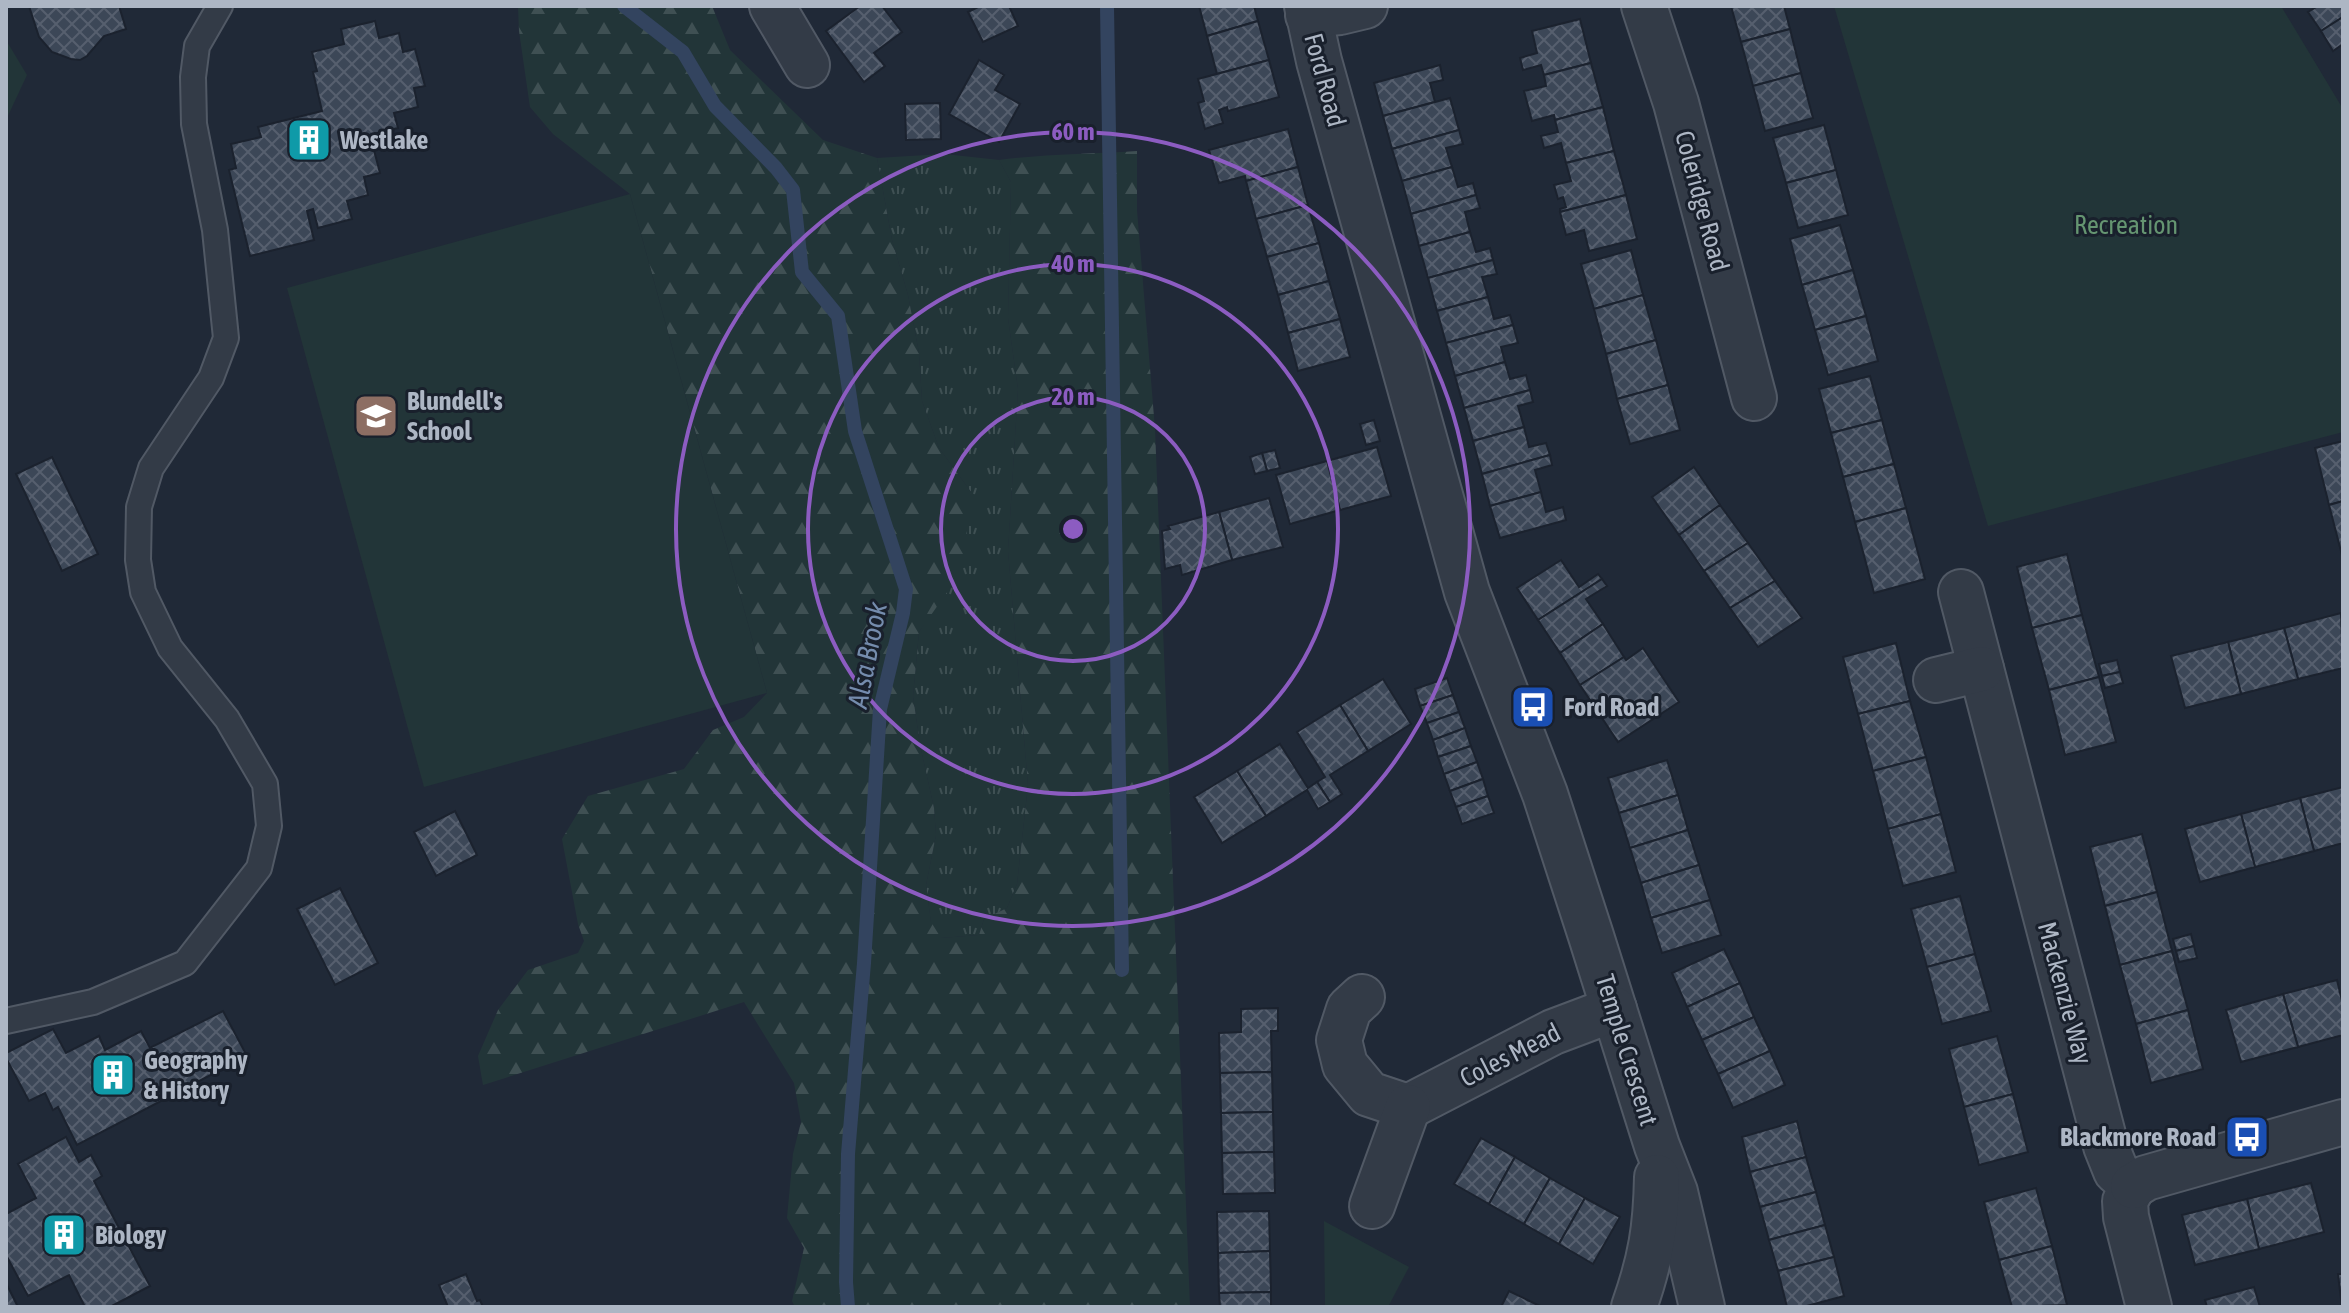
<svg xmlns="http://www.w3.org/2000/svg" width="2349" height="1313" viewBox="0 0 2349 1313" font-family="'Asap Condensed',sans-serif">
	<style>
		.grass { fill: url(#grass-tufts) }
		.forest { fill: url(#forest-firs) }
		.park { fill: #223538 }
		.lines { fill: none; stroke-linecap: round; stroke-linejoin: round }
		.stream { stroke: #33445f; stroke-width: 14 }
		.building { fill: url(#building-cross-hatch); stroke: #1b222e; stroke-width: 2 }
		.lane-casing { stroke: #515965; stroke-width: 28 }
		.street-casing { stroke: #515965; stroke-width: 48 }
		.lane { stroke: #333b47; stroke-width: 24 }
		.street { stroke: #333b47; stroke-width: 44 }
		.ring { fill: none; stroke: #8c5cc1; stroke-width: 4 }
		.labels { text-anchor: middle; stroke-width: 6; stroke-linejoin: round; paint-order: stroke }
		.street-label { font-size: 26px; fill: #adb6c4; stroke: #19202c }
		.poi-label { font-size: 26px; font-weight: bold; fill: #adb6c4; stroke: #19202c; text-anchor: start }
		.park-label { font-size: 26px; fill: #659571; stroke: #19202c }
		.water-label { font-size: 28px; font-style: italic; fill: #758cad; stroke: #19202c }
		.centre { fill: #8c5cc1; stroke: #19202c; stroke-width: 4 }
		.ring-label { font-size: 24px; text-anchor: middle; font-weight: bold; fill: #8c5cc1; stroke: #19202c; stroke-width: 6; stroke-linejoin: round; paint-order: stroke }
	</style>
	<defs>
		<pattern id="grass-tufts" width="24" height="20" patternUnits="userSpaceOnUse" patternTransform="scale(2)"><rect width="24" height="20" fill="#223538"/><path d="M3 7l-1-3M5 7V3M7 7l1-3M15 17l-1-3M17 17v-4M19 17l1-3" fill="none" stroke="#3f5053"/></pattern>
		<pattern id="forest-firs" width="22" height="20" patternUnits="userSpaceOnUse" patternTransform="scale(2)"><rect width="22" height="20" fill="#223538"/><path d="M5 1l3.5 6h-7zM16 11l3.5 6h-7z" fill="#3f5053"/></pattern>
		<pattern id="building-cross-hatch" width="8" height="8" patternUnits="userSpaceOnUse" patternTransform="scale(2)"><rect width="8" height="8" fill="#3c4757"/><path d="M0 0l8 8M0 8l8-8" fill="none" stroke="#565f6e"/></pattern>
	</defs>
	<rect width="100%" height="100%" fill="#202937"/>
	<path class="grass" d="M944,154L999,160L1011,182L1008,318L1018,389L1008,551L1028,785L1017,884L1007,908L984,919L979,935L940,938L931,923L926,885L936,835L934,808L920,745L913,696L919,632L935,607L971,492L939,448L922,401L919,353L908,295L892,240L877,158Z"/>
	<path class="forest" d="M518,6H712L730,50L823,140L877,158L892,240L908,295L919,353L922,401L939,448L971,492L963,561L955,581L919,632L913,696L920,745L934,808L936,835L926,885L931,922L941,938L979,935L984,919L1007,908L1017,884L1028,785L1008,551L1018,389L1008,318L1011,182L999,160C1045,154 1091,154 1137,151V210L1155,429L1190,1307H795L792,1301L804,1248L787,1218L793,1154L801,1122L794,1083L744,1002L483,1085L478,1056L498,1010L528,970L578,953L584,941L578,924L562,839L588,796L684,769L713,730L744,717L767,693L630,194L553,134L530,107L519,31Z"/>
	<g class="park">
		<path d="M1834,6H2281L2343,109V432L1988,526Z"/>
		<path d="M6,40L27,75L6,120Z"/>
		<path d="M630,194L767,693L424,787L287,288Z"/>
		<path d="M1324,1221L1409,1267L1388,1307H1325Z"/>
	</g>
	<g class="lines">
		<g class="stream">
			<path d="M624,6L683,52L715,106L776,168L793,190L802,272L838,316L855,431L906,589L903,613L880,709L864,963L848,1154L846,1282L848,1307"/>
			<path d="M1107,6L1122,970"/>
		</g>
	</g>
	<g class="building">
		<path d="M29,6H119L126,29L104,36L87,56L80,60L71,59L52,52L39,37Z"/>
		<path d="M860,6H882L902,32L874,53L885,66L864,82L826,31Z"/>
		<path d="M980,6H1009L1018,26L983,42L968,12Z"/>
		<path d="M1199,6H1254L1258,21L1207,36Z"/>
		<path d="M1731,6H1784L1790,29L1741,42Z"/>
		<path d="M2318,6H2343V17L2321,31L2308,12Z"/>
		<path d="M2343,17V44L2333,51L2321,31Z"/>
		<path d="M1580,19L1591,63L1544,75L1541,65L1523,70L1520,58L1537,53L1532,31Z"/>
		<path d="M375,21L379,38L399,33L403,52L415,49L425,86L414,88L418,107L394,113L398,128L370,135L380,173L364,177L368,195L347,201L352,219L318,228L313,209L307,211L314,240L250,256L229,170L236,168L231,144L261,137L258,127L322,111L313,72L317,71L312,52L344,44L341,29Z"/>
		<path d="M1258,21L1269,60L1217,74L1207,36Z"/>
		<path d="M1790,29L1801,73L1753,86L1741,42Z"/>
		<path d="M979,60L1004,75L995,90L1020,104L999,142L949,114Z"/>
		<path d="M1269,60L1279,97L1228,111L1227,107L1219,110L1223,123L1205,129L1198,103L1204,101L1198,79Z"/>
		<path d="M1591,63L1603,107L1555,120L1554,115L1532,121L1524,91L1546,86L1544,75Z"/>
		<path d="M1440,65L1443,80L1430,83L1435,102L1383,116L1374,83Z"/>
		<path d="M1801,73L1813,118L1765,131L1753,86Z"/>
		<path d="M1450,98L1459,130L1392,149L1383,116Z"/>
		<path d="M940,103L941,139L906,140L905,104Z"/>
		<path d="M1603,107L1614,151L1566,163L1561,143L1544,148L1541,136L1558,132L1555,120Z"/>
		<path d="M1824,125L1836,170L1786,183L1773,138Z"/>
		<path d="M1288,129L1298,167L1246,181L1245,176L1219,183L1209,150Z"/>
		<path d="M1459,130L1463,144L1446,148L1452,167L1402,181L1392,149Z"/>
		<path d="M1614,151L1626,195L1560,212V209L1566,207L1563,197L1558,199L1554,185L1571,181L1566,163Z"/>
		<path d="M1298,167L1308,205L1256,219L1246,181Z"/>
		<path d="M1452,167L1458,187L1473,183L1476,195L1411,214L1402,181Z"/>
		<path d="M1836,170L1848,215L1798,228L1786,183Z"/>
		<path d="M1476,195L1480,208L1465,212L1470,232L1419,246L1411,214Z"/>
		<path d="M1626,195L1637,239L1589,251L1584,230L1566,235L1560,212Z"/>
		<path d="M1308,205L1319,243L1267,257L1256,219Z"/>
		<path d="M1840,225L1853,270L1802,285L1790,239Z"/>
		<path d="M1470,232L1476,252L1490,248L1493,260L1428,278L1419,246Z"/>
		<path d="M1319,243L1329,281L1278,295L1267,257Z"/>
		<path d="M1631,250L1643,295L1594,309L1581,264Z"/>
		<path d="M1493,260L1497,274L1482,277L1488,297L1437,311L1428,278Z"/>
		<path d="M1853,270L1866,316L1815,330L1802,285Z"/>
		<path d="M1329,281L1340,319L1288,333L1278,295Z"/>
		<path d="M1643,295L1656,340L1606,354L1594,309Z"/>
		<path d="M1488,297L1494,319L1510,315L1513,325L1446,343L1437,311Z"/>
		<path d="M1866,316L1878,361L1828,375L1815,330Z"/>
		<path d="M1340,319L1350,357L1298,371L1288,333Z"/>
		<path d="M1513,325L1518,343L1501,347L1505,362L1455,376L1446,343Z"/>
		<path d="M1656,340L1668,385L1617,399L1606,354Z"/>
		<path d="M1505,362L1510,379L1526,375L1530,390L1464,408L1455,376Z"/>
		<path d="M1870,376L1882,420L1831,433L1819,389Z"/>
		<path d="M1668,385L1680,430L1630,444L1617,399Z"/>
		<path d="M1530,390L1533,402L1518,406L1524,427L1473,441L1464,408Z"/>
		<path d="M1374,420L1380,441L1366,445L1360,424Z"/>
		<path d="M1882,420L1894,464L1843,477L1831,433Z"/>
		<path d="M1524,427L1529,447L1546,443L1550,455L1482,474L1473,441Z"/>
		<path d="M2343,441V501L2329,505L2315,448Z"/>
		<path d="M1377,447L1391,496L1340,510L1327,461Z"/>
		<path d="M1275,450L1280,468L1267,471L1262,453Z"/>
		<path d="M1262,453L1267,471L1255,474L1250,457Z"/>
		<path d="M1550,455L1552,465L1535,470L1541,492L1490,506L1482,474Z"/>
		<path d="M52,457L98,554L62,571L16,474Z"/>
		<path d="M1327,461L1340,510L1290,524L1276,475Z"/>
		<path d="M1894,464L1906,508L1855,522L1843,477Z"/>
		<path d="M1694,467L1720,505L1679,535L1652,497Z"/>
		<path d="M1541,492L1546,512L1563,507L1566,520L1500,538L1490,506Z"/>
		<path d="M1269,498L1283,547L1232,560L1219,512Z"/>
		<path d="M2343,501V559L2329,505Z"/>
		<path d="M1720,505L1748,543L1704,571L1679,535Z"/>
		<path d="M1906,508L1925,579L1874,593L1855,522Z"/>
		<path d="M1219,512L1232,560L1182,575L1180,565L1165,569L1162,531L1170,529L1168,526Z"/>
		<path d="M1748,543L1775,581L1730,608L1704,571Z"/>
		<path d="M2067,554L2082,615L2032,628L2017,567Z"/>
		<path d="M1561,560L1579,587L1598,574L1602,579L1538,620L1517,588Z"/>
		<path d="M1602,579L1607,586L1586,599L1603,624L1560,653L1538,620Z"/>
		<path d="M1775,581L1802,618L1758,647L1730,608Z"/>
		<path d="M2341,613L2343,668L2298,679L2284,628Z"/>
		<path d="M2082,615L2099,677L2049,690L2032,628Z"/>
		<path d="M1603,624L1624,657L1580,685L1560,653Z"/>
		<path d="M2284,628L2298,679L2241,694L2228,642Z"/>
		<path d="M2228,642L2241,694L2185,708L2171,656Z"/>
		<path d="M1896,643L1910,701L1858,714L1843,657Z"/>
		<path d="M1643,648L1679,702L1618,742L1580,685L1624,657L1626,660Z"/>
		<path d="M2117,660L2120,672L2102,676L2099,664Z"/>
		<path d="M2120,672L2123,683L2105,688L2102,676Z"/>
		<path d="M2099,677L2116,742L2065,755L2049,690Z"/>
		<path d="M1447,678L1453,695L1420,706L1415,689Z"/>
		<path d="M1383,679L1411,724L1368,751L1340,705Z"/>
		<path d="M1453,695L1459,712L1427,723L1420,706Z"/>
		<path d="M1910,701L1926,757L1873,771L1858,714Z"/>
		<path d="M1340,705L1368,751L1330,775L1342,794L1330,802L1317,782L1325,777L1297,732Z"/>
		<path d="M1459,712L1465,728L1433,740L1427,723Z"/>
		<path d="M1465,728L1471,746L1438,757L1433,740Z"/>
		<path d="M1280,744L1308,788L1317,782L1330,802L1318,809L1307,790L1266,816L1237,771Z"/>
		<path d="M1471,746L1477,762L1444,774L1438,757Z"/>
		<path d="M1926,757L1941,814L1888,829L1873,771Z"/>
		<path d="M1667,760L1678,795L1619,813L1608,778Z"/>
		<path d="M1477,762L1483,779L1450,791L1444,774Z"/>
		<path d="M1237,771L1266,816L1222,843L1194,797Z"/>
		<path d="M1483,779L1488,796L1456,807L1450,791Z"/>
		<path d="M2343,787V843L2314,851L2300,798Z"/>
		<path d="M1678,795L1688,830L1630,848L1619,813Z"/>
		<path d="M1488,796L1494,813L1462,824L1456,807Z"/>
		<path d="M2300,798L2314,851L2255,867L2241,814Z"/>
		<path d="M455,811L477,855L436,876L414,832Z"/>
		<path d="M1941,814L1956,872L1903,886L1888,829Z"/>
		<path d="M2241,814L2255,867L2200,882L2185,829Z"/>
		<path d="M1688,830L1699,865L1641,883L1630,848Z"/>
		<path d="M2142,834L2157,892L2105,906L2090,847Z"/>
		<path d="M1699,865L1710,900L1651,918L1641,883Z"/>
		<path d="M340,888L378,963L335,985L297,909Z"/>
		<path d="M2157,892L2172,951L2120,965L2105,906Z"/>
		<path d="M1960,896L1975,954L1927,967L1911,909Z"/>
		<path d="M1710,900L1721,935L1662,953L1651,918Z"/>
		<path d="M2191,934L2194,946L2176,951L2173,939Z"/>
		<path d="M2194,946L2197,958L2179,962L2176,951Z"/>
		<path d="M1724,949L1740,983L1687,1007L1672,973Z"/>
		<path d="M2172,951L2188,1010L2136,1024L2120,965Z"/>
		<path d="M1975,954L1991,1011L1942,1024L1927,967Z"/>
		<path d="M2337,980L2343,1005V1035L2298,1047L2283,994Z"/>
		<path d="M1740,983L1754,1017L1702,1040L1687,1007Z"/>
		<path d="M2283,994L2298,1047L2241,1062L2226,1010Z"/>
		<path d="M1278,1008V1031H1271L1272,1072L1220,1073L1219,1033L1241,1032V1009Z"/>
		<path d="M2188,1010L2203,1069L2151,1083L2136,1024Z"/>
		<path d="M223,1011L247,1056L77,1145L58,1107L53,1110L45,1093L29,1101L6,1058V1053L53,1029L66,1053L99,1036L105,1050L141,1031L150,1048Z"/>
		<path d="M1754,1017L1770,1051L1718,1074L1702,1040Z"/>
		<path d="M1997,1036L2013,1094L1964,1107L1949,1049Z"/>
		<path d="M1770,1051L1785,1085L1733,1108L1718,1074Z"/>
		<path d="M1272,1072L1273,1112L1221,1113L1220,1073Z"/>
		<path d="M2013,1094L2028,1152L1979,1165L1964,1107Z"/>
		<path d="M1273,1112L1274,1152L1222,1153L1221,1113Z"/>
		<path d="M1797,1121L1806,1157L1750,1172L1742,1137Z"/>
		<path d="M66,1137L79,1162L91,1155L102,1176L94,1181L150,1286L110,1307H85L69,1275L28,1296L6,1255V1214L36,1198L18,1164Z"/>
		<path d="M1481,1138L1515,1157L1489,1204L1454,1184Z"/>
		<path d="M1274,1152L1275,1193L1223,1194L1222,1153Z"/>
		<path d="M1515,1157L1550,1178L1524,1224L1489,1204Z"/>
		<path d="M1806,1157L1816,1192L1760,1207L1750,1172Z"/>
		<path d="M1550,1178L1585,1198L1559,1244L1524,1224Z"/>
		<path d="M2311,1183L2324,1232L2259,1249L2247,1199Z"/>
		<path d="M2036,1188L2052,1246L1999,1260L1984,1202Z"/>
		<path d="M1816,1192L1825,1225L1769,1240L1760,1207Z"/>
		<path d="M1585,1198L1620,1217L1593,1264L1559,1244Z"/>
		<path d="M2247,1199L2259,1249L2195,1265L2182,1215Z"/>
		<path d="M1269,1211L1270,1251L1218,1253L1217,1212Z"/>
		<path d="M1825,1225L1834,1257L1778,1271L1769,1240Z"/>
		<path d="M2052,1246L2067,1305L2012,1307L1999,1260Z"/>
		<path d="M1270,1251L1271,1292L1219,1293L1218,1253Z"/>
		<path d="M1834,1257L1844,1296L1803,1307H1787L1778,1271Z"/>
		<path d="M466,1274L477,1301L480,1300L483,1307H448L439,1285Z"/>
		<path d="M2338,1274H2343V1307H2342Z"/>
		<path d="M6,1283L18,1307H6Z"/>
		<path d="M2254,1287L2260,1307H2207L2205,1300Z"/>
		<path d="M1509,1291L1542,1307H1501Z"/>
		<path d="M1271,1292V1307H1220L1219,1293Z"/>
	</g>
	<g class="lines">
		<g class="lane-casing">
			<path id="lane" d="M6,1021L93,1002L185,963L259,868L269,826L265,784L227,719L170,648L143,592L138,560L139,507L151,468L211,378L226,338L215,230L194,124L193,77L197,46L220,6"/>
		</g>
		<g class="street-casing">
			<g id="street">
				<path d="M772,6L807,65"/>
				<path d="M1307,6L1319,61L1467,592L1545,794L1591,936L1657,1146L1675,1192L1702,1307"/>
				<path d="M1644,6L1676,103L1754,398"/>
				<path d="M1308,15L1340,12L1365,6"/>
				<path d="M1961,592L2106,1146L2116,1171L2133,1186L2125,1201L2126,1217L2149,1307"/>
				<path d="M1936,680L1981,669"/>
				<path d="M1362,997L1349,1009L1339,1040L1345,1065L1369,1094L1408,1107L1553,1032L1614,1009"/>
				<path d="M2133,1186L2146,1178L2343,1122"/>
				<path d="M1372,1206L1408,1107"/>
				<path d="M1634,1307C1651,1259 1656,1228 1657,1177"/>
			</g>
		</g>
		<use href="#lane" class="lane"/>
		<use href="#street" class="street"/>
	</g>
	<g class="ring">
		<circle cx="1073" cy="529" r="132"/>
		<circle cx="1073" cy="529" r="265"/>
		<circle cx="1073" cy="529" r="397"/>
	</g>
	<defs>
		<g id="building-square" transform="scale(2.3)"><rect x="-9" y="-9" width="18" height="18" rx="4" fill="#0f9aa8" stroke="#19202c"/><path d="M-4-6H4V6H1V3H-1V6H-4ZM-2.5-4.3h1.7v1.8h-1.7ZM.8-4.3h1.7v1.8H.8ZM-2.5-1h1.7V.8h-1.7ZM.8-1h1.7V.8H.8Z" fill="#fff"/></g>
		<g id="school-square" transform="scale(2.3)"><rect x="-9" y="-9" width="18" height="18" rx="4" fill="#8d6e63" stroke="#19202c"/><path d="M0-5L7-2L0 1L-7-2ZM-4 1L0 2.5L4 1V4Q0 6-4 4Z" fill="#fff"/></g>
		<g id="bus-square" transform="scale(2.3)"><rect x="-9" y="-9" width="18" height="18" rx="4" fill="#1a4fb4" stroke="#19202c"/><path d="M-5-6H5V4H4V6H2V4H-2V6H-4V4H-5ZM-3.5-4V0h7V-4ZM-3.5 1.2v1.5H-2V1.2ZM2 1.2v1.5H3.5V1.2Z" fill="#fff"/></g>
	</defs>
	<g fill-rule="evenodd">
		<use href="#building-square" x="309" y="140"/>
		<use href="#school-square" x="376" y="416"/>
		<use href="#bus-square" x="1533" y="707"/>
		<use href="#building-square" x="113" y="1075"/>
		<use href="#bus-square" x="2247" y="1137"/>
		<use href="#building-square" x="64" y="1235"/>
	</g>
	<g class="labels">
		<g class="street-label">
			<text transform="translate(1325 80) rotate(75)" y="9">Ford Road</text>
			<text transform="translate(1702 201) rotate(75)" y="9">Coleridge Road</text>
			<text transform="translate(2065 993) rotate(75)" y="9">Mackenzie Way</text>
			<text transform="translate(1627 1050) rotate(73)" y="9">Temple Crescent</text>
			<text transform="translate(1510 1055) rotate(-27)" y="9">Coles Mead</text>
		</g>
		<g class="poi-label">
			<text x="340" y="149">Westlake</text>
			<text x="407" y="410">Blundell's<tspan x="407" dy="30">School</tspan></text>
			<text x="1564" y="716">Ford Road</text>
			<text x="144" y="1069">Geography<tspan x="144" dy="30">&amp; History</tspan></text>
			<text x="2216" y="1146" text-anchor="end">Blackmore Road</text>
			<text x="95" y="1244">Biology</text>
		</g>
		<g class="park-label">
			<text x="2126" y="234">Recreation</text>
		</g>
		<g class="water-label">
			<text transform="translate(867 655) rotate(-79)" y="10">Alsa Brook</text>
		</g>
	</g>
	<circle cx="1073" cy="529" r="12" class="centre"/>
	<g class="ring-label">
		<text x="1073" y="140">60 m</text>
		<text x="1073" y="272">40 m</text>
		<text x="1073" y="405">20 m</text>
	</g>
	<rect width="2349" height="1313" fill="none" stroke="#adb6c4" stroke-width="16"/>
</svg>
